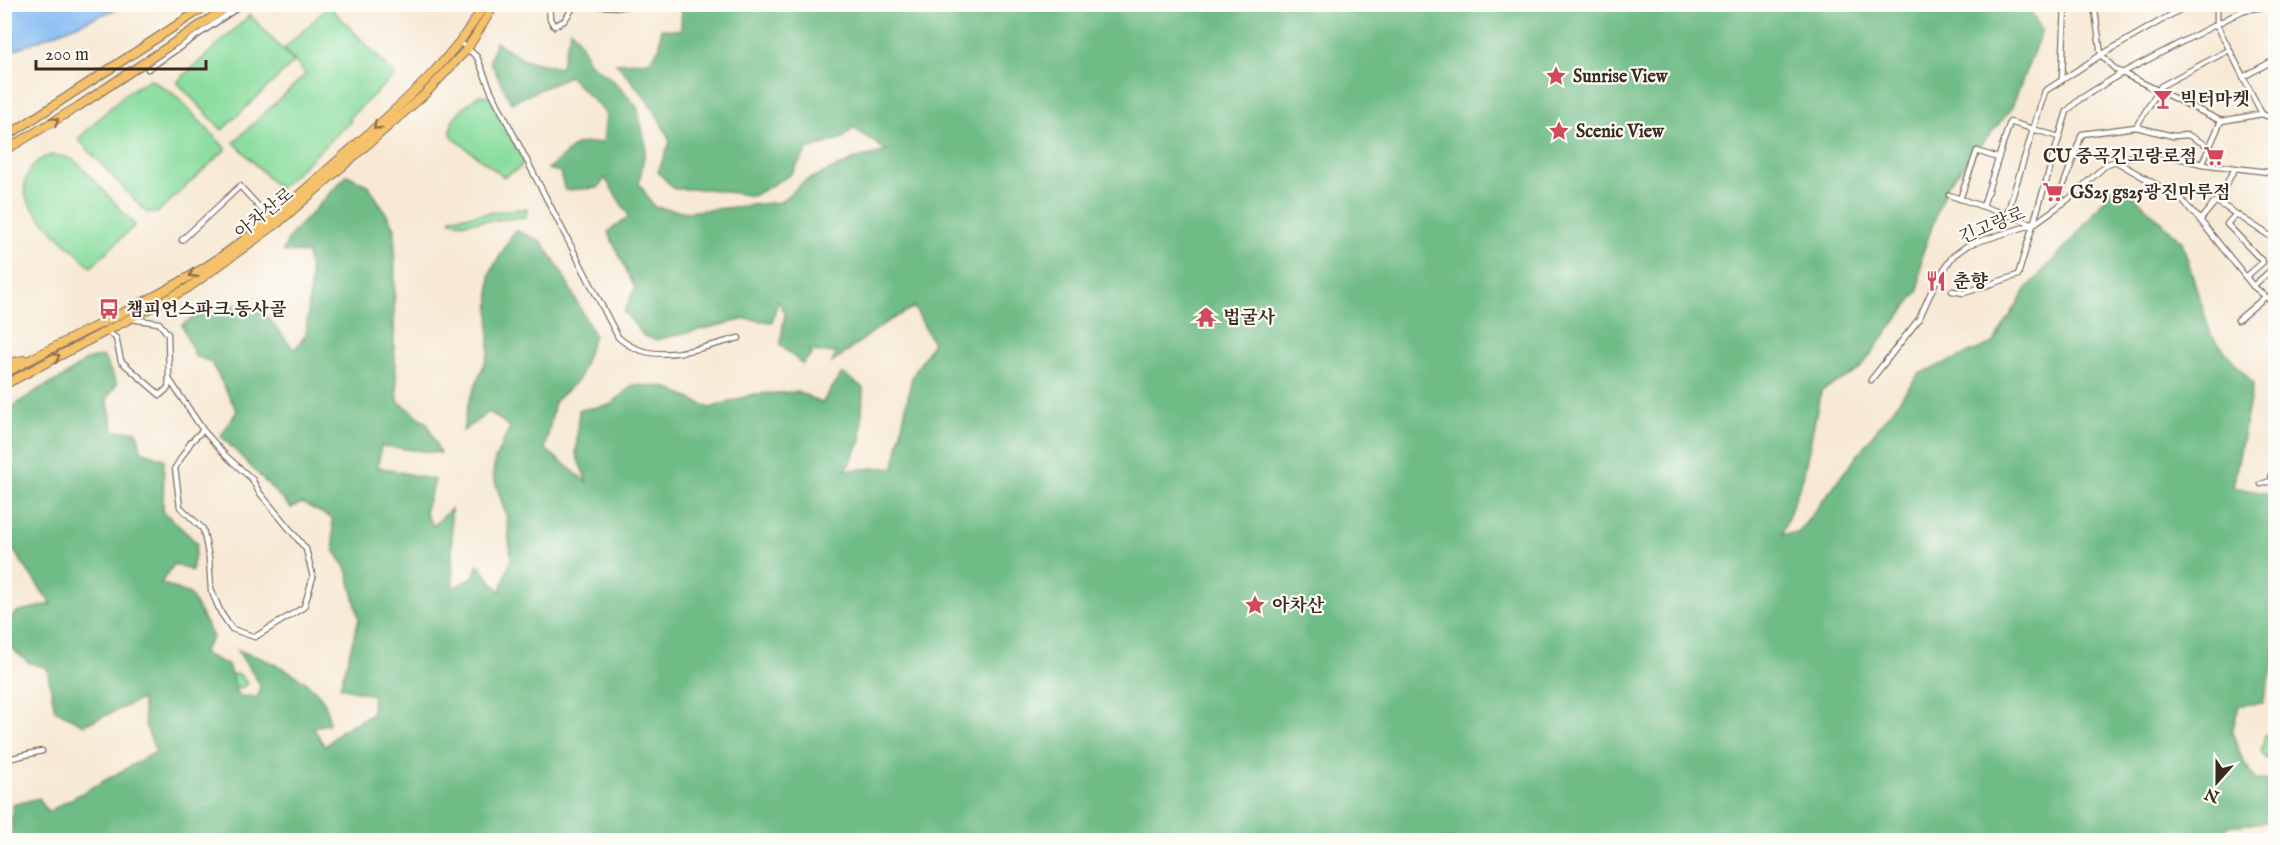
<svg xmlns="http://www.w3.org/2000/svg" width="2280" height="845" viewBox="0 0 2280 845" font-family="'IM FELL English','Noto Serif KR',serif">
	<style>
		.green { fill: #8add9f; stroke: #62845e; stroke-width: 1.5 }
		.forest { fill: #6fbc86; stroke: #557352; stroke-width: 1.5 }
		.water { fill: #84bbf3; stroke: #607288; stroke-width: 1.5 }
		.lines { fill: none; stroke-linecap: round; stroke-linejoin: round }
		.street-casing { stroke: #7d6d5e; stroke-width: 7 }
		.primary-casing { stroke: #7d6d5e; stroke-width: 10 }
		.highway-casing { stroke: #7d6d5e; stroke-width: 10 }
		.street { stroke: #fff; stroke-width: 4.5 }
		.primary { stroke: #f5c16b; stroke-width: 8 }
		.highway { stroke: #f5c16b; stroke-width: 8 }
		.oneway { stroke: #8f6e41 }
		.labels { text-anchor: middle; stroke-width: 4.5; stroke-linejoin: round; paint-order: stroke }
		.poi-label { font-size: 18px; font-weight: bold; fill: #3b2a1e; stroke: #fdfcf7; text-anchor: start }
		.street-label { font-size: 18px; fill: #3b2a1e; stroke: #fdfcf7 }
	</style>
	<rect width="100%" height="100%" fill="#fdfcf7"/>
	<filter id="ink" filterUnits="userSpaceOnUse"><feTurbulence type="fractalNoise" baseFrequency=".0167" numOctaves="2"/><feDisplacementMap in="SourceGraphic" scale="12" xChannelSelector="R" yChannelSelector="G"/><feConvolveMatrix kernelMatrix="1 2 1 2 8 2 1 2 1" color-interpolation-filters="sRGB"/></filter>
	<filter id="wash" filterUnits="userSpaceOnUse"><feTurbulence type="fractalNoise" baseFrequency=".008" numOctaves="4" result="noise"/><feDisplacementMap in="SourceGraphic" scale="24" xChannelSelector="R" yChannelSelector="G"/><feGaussianBlur stdDeviation="1.35" result="paint"/><feColorMatrix in="noise" values="0 0 0 0 0 0 0 0 0 0 0 0 0 0 0 0 0 1.4 0 .05"/><feComposite in="paint" operator="in"/></filter>
	<g filter="url(#wash)">
		<rect width="100%" height="100%" fill="#f7e9d5"/>
		<g class="green">
			<path d="M329,6L395,75L349,118L351,121L279,189L234,142L306,74L284,49Z"/>
			<path d="M250,15L294,62L222,130L177,82Z"/>
			<path d="M150,79L175,95L226,149L157,213L146,212L78,139L126,93Z"/>
			<path d="M479,95L489,96L523,160L521,167L504,177L452,137C446,117 466,106 479,95Z"/>
			<path d="M55,155L72,159L80,165L135,225L91,267C75,251 36,218 27,199C23,190 24,181 29,172C34,162 43,156 55,155Z"/>
			<path d="M527,208L526,217L464,223L451,221V218Z"/>
			<path d="M233,674L240,675L247,683L241,689L231,685L229,679Z"/>
			<path d="M2274,716H2276L2275,764L2266,758L2261,751L2265,736H2269Z"/>
		</g>
		<path class="forest" d="M682,5L709,9V5H2026L2042,30L2011,109L1946,187L1922,255L1919,290L1858,371L1821,391L1803,477L1782,534L1798,533L1919,374L1993,343L2028,287L2074,238L2119,181L2182,242L2211,335L2253,384L2233,487L2275,495V658L2263,703L2239,705L2232,732L2243,761L2256,780L2275,781V821L2228,826L2222,840H12V805L39,798L48,812L156,752L145,724L142,699L84,725L55,710L47,668L28,662L5,643V623L17,612L51,604L5,538V412L39,389L62,378L86,360L103,356L117,384L107,399L114,431H137L141,451L164,459L163,511L197,543L192,571L174,564L161,583L190,594L213,637L202,653L228,665L238,696L258,697L260,684L237,650C266,659 306,674 324,702C328,707 328,718 329,724L313,727L325,747L340,731L372,714L373,695L340,687L359,619L347,569L334,550L332,518L302,503L291,508L221,436L237,411L211,362L195,356L182,325L209,306L242,305L267,316L294,350L306,335L311,277L307,253L283,251L291,235L347,175L369,186L395,228L394,346L398,401L427,423L440,453L381,446L378,467L435,480L425,512L433,526L451,509L453,588L473,577L478,564L500,592L511,559L507,518L493,475L495,459L510,427L489,412L463,431L468,404L489,352L490,273L515,230L542,242L562,273L594,335L579,379L555,401L545,449L587,482L576,454L579,410L610,405L633,385L665,387L710,408L754,394L799,392L822,403L842,373L863,388L861,441L846,470L894,467L912,377L933,343L914,307L885,323L832,363L836,353L810,351L812,354L802,364L780,345L785,313L778,301L772,322L746,319L656,340L644,336L624,312L635,288L608,232L629,216L605,178L598,188L565,190L560,172L548,169L577,144L603,142L606,113L569,76L511,103L490,61L496,42L524,60L560,68L571,29L583,47L589,63L613,80L637,107L646,146L639,183L654,207L688,212L780,202L805,181L858,158L887,151L853,128L843,138L808,149L790,175L753,196L708,189H674L658,172L670,142C656,107 640,91 616,63L649,62L660,47L661,29L681,30Z"/>
		<path class="water" d="M5,4H126V5L5,54Z"/>
	</g>
	<g filter="url(#ink)">
		<g class="lines">
			<g class="street-casing">
				<g id="street">
					<path d="M549,4L550,19L554,26L564,21L575,5L621,7L637,4"/>
					<path d="M2094,4L2101,55L2116,70L2221,121L2262,114L2276,120"/>
					<path d="M2217,4V25L2262,114"/>
					<path d="M461,43L477,57L491,91L618,337C651,368 700,348 739,338"/>
					<path d="M148,69L243,4"/>
					<path d="M2243,77L2276,59"/>
					<path d="M2062,80L2065,4"/>
					<path d="M2136,127L2161,86L2229,50"/>
					<path d="M2115,161L2180,198L2200,220L2253,286L2276,305"/>
					<path d="M2202,164L2221,121"/>
					<path d="M1949,195L2034,224"/>
					<path d="M1960,199L1977,151L1998,158"/>
					<path d="M2216,201L2276,240"/>
					<path d="M2064,203L2060,195L2082,134L2136,127L2173,136L2188,135L2208,146"/>
					<path d="M1983,206L2010,122L2059,137"/>
					<path d="M2007,214L2045,91L2101,55L2190,4"/>
					<path d="M2235,215L2227,224L2263,262L2246,277"/>
					<path d="M2200,220L2216,201L2235,169"/>
					<path d="M182,240L240,186L271,220"/>
					<path d="M2253,286L2276,266"/>
					<path d="M1952,291L1964,293L2018,275L2067,111L2080,99L2122,73L2244,10L2276,5"/>
					<path d="M2238,320L2265,297"/>
					<path d="M107,331L116,338L121,361L160,395L168,388L169,379L168,334L159,323L131,319"/>
					<path d="M169,379L203,430L191,442L175,468L180,507L203,529L209,558L211,590L221,613L232,629L255,637L304,607L313,577L306,549L259,492L252,479L226,456L203,430"/>
					<path d="M1871,380L1919,319L1936,281L1953,256L1968,245L2034,224L2070,198L2107,164L2141,153H2158L2202,164L2276,173"/>
					<path d="M2261,484L2271,481L2276,434"/>
					<path d="M4,760L42,751"/>
				</g>
			</g>
			<g class="primary-casing">
				<g id="primary">
					<path d="M4,364L25,360"/>
					<path d="M4,374C74,334 149,304 216,260C262,229 302,192 343,156C396,109 449,66 485,4"/>
					<path d="M4,385L188,288L278,223L425,94L468,48L495,4"/>
				</g>
			</g>
			<g class="highway-casing">
				<g id="highway">
					<path d="M4,138L209,4"/>
					<path d="M4,151L79,106L232,4"/>
				</g>
			</g>
			<use href="#street" class="street"/>
			<use href="#primary" class="primary"/>
			<use href="#highway" class="highway"/>
		</g>
		<defs><path id="oneway-chevron" d="M-2-3.5L2.5 0L-2 3.5" fill="none" stroke-width="1.6" stroke-linecap="round" stroke-linejoin="round" transform="scale(1.5)"/></defs>
		<g class="oneway">
			<use href="#oneway-chevron" transform="translate(55 121) rotate(-32)"/>
			<use href="#oneway-chevron" transform="translate(377 126) rotate(139)"/>
			<use href="#oneway-chevron" transform="translate(193 274) rotate(149)"/>
			<use href="#oneway-chevron" transform="translate(56 357) rotate(-29)"/>
		</g>
	</g>
	<defs>
		<g id="sight-bare" transform="scale(1.62)"><path d="M0-6L1.8-2.2L6-1.7L2.9 1.2L3.7 5.4L0 3.3L-3.7 5.4L-2.9 1.2L-6-1.7L-1.8-2.2Z" fill="#d1495b" stroke="#fdfcf7" stroke-width="2.5" paint-order="stroke"/></g>
		<g id="bar-bare" transform="scale(1.62)"><path d="M-6-5H6L.8 .8V4.5H3.5V6h-7V4.5H-.8V.8Z" fill="#d1495b" stroke="#fdfcf7" stroke-width="2.5" paint-order="stroke"/></g>
		<g id="supermarket-bare" transform="scale(1.62)"><path d="M-6-5.5h2.5l.6 2H6L4.5 2H-2.5L-4.4-4H-6ZM-1.5 3.2a1.3 1.3 0 1 0 .1 0ZM3 3.2a1.3 1.3 0 1 0 .1 0Z" fill="#d1495b" stroke="#fdfcf7" stroke-width="2.5" paint-order="stroke"/></g>
		<g id="restaurant-bare" transform="scale(1.62)"><path d="M-5-6h1v4h1v-4h1v4h1v-4h1v5L-1.5 .5V6h-2V.5L-5-1ZM5-6V6H3V1.5H1.5Q1.5-4 5-6Z" fill="#d1495b" stroke="#fdfcf7" stroke-width="2.5" paint-order="stroke"/></g>
		<g id="bus-bare" transform="scale(1.62)"><path d="M-5-6H5V4H4V6H2V4H-2V6H-4V4H-5ZM-3.5-4V0h7V-4ZM-3.5 1.2v1.5H-2V1.2ZM2 1.2v1.5H3.5V1.2Z" fill="#d1495b" stroke="#fdfcf7" stroke-width="2.5" paint-order="stroke"/></g>
		<g id="temple-bare" transform="scale(1.62)"><path d="M0-6L5-2H3V0L6.5 2.5H4V6H1.5V3h-3V6H-4V2.5H-6.5L-3 0V-2H-5Z" fill="#d1495b" stroke="#fdfcf7" stroke-width="2.5" paint-order="stroke"/></g>
	</defs>
	<g fill-rule="evenodd">
		<use href="#sight-bare" x="1556" y="76"/>
		<use href="#bar-bare" x="2163" y="99"/>
		<use href="#sight-bare" x="1559" y="131"/>
		<use href="#supermarket-bare" x="2214" y="156"/>
		<use href="#supermarket-bare" x="2053" y="192"/>
		<use href="#restaurant-bare" x="1936" y="281"/>
		<use href="#bus-bare" x="109" y="309"/>
		<use href="#temple-bare" x="1206" y="317"/>
		<use href="#sight-bare" x="1255" y="605"/>
	</g>
	<g class="labels">
		<g class="poi-label">
			<text x="1573" y="82">Sunrise View</text>
			<text x="2180" y="105">빅터마켓</text>
			<text x="1576" y="137">Scenic View</text>
			<text x="2197" y="162" text-anchor="end">CU 중곡긴고랑로점</text>
			<text x="2070" y="198">GS25 gs25광진마루점</text>
			<text x="1953" y="287">춘향</text>
			<text x="126" y="315">챔피언스파크.동사골</text>
			<text x="1223" y="323">법굴사</text>
			<text x="1272" y="611">아차산</text>
		</g>
		<g class="street-label">
			<text transform="translate(264 213) rotate(-39)" y="6">아차산로</text>
			<text transform="translate(1992 225) rotate(-22)" y="6">긴고랑로</text>
		</g>
	</g>
	<rect width="2280" height="845" fill="none" stroke="#fdfcf7" stroke-width="24"/>
	<g transform="translate(2217 782) rotate(201)" stroke="#fdfcf7" stroke-width="4.5" paint-order="stroke">
	<path d="M0-4.5L10 22L0 15L-10 22Z" fill="#3b2a1e"/>
	<text y="-9" font-size="16" font-weight="bold" text-anchor="middle" fill="#3b2a1e">N</text>
	</g>
	<path d="M36 60v9h170v-9" fill="none" stroke="#3b2a1e" stroke-width="3"/>
	<text x="45" y="60" font-size="18" fill="#3b2a1e" stroke="#fdfcf7" stroke-width="4.5" paint-order="stroke">200 m</text>
</svg>
